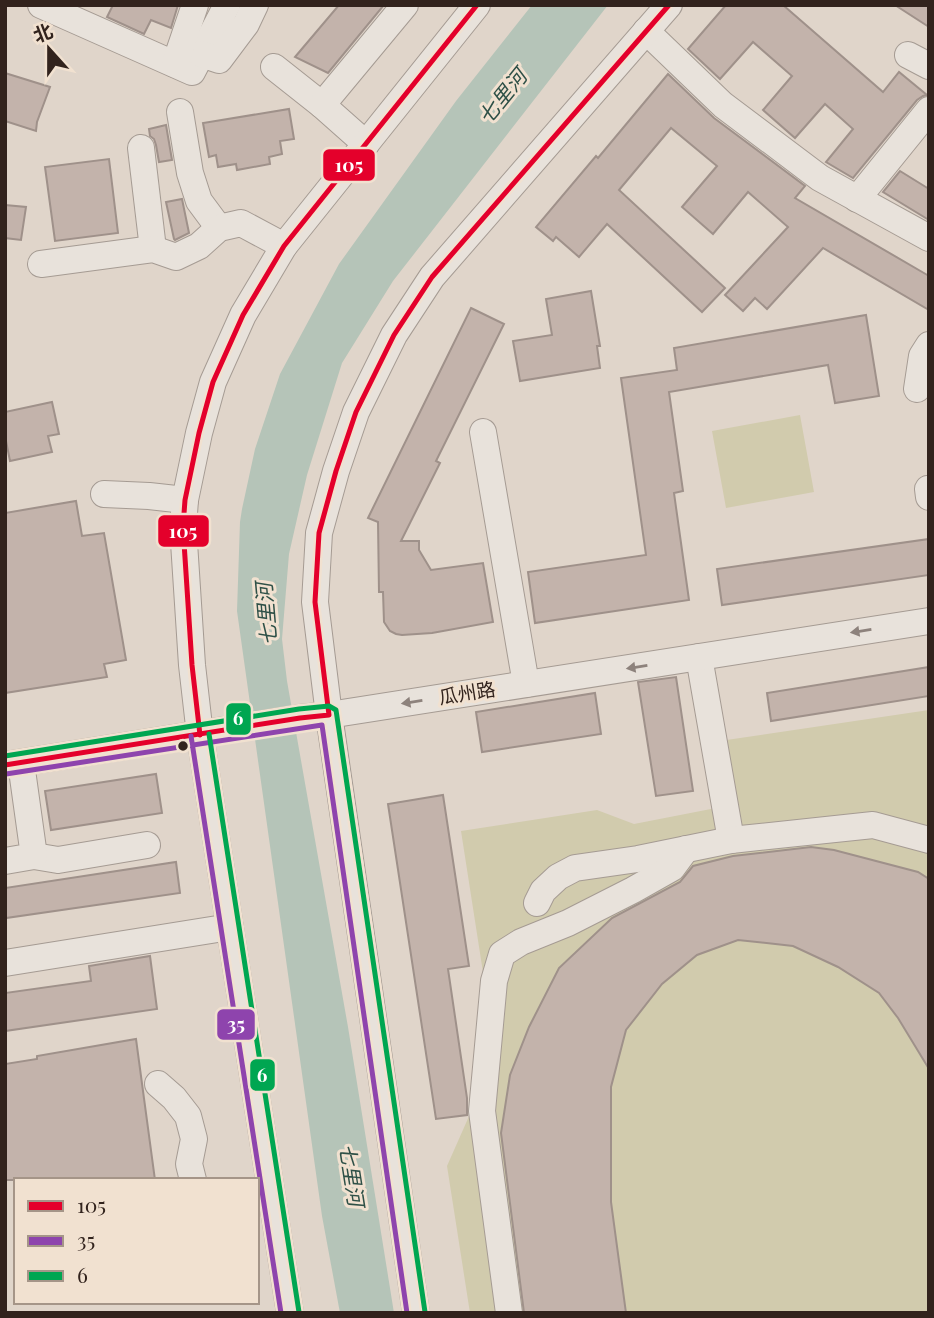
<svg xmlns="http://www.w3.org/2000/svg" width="934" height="1318" viewBox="0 0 934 1318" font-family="'Playfair Display','Noto Sans SC',serif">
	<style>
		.green { fill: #d1cbad }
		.water { fill: #b5c4b8 }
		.building { fill: #c3b3ab; stroke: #9f918a; stroke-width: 2 }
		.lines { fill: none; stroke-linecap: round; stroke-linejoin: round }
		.minor-casing { stroke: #a59b93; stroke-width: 28 }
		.minor { stroke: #e8e2db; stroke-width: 26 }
		.bus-1-casing { stroke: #f1e1d0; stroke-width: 10 }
		.bus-2-casing { stroke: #f1e1d0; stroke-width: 10 }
		.bus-3-casing { stroke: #f1e1d0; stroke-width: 10 }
		.bus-1 { stroke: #e4002b; stroke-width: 5 }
		.bus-2 { stroke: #8e44ad; stroke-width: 5 }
		.bus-3 { stroke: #00a651; stroke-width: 5 }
		.oneway { fill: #8d827c }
		.bus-dot { fill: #32231d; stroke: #f1e1d0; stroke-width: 2.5 }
		.labels { text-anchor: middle; stroke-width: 6; stroke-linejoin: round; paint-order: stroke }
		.street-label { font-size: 19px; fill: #32231d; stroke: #f1e1d0 }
		.water-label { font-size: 21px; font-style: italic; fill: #2e5047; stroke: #f1e1d0 }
		.line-badge { stroke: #f1e1d0; stroke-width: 2.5 }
		.badge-label { font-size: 19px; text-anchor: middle; font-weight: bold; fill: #fff }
	</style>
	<rect width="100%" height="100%" fill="#e0d5ca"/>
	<g class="green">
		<path d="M800,415L814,492L726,508L712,431Z"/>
		<path d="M929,710V1313H470L447,1166L470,1114L494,1043L461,831L597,810L634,824L716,808L706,743Z"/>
	</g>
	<path class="water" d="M532,5H608L393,281L342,363L307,475L289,554L282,639L287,681L348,1027L394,1313H340L322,1216L237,611L240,522L242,509L255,449L280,374L339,264L456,101Z"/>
	<g class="building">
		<path d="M113,5H178L171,28L151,20L144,34L107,17Z"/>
		<path d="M339,5H384L328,73L295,57Z"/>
		<path d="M726,5H783L883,92L899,72L927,95L923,96L917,100L853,178L826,162L853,129L825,104L795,138L763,110L792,76L753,42L720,79L688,49Z"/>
		<path d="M895,5H929V27Z"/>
		<path d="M5,73L50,87L37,122L36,131L5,121Z"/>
		<path d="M668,74L714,118L805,186L795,198L929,276V310L823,248L767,309L755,298L743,311L725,295L788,227L748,192L713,234L682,207L717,166L671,128L619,190L725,288L702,312L607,224L579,257L556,237L553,241L536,227L596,156L598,158Z"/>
		<path d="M289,109L294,139L280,141L282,154L269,157L270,164L237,170L236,164L218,167L216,155L209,157L203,123Z"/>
		<path d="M166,125L172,160L159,162L156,145L154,139L150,136L149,129Z"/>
		<path d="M109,159L118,233L55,241L45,167Z"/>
		<path d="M900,171L929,189V220L883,192Z"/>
		<path d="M182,199L189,233L175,240L174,239L166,202Z"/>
		<path d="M5,205L26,207L21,240L5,238Z"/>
		<path d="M591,291L600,346H597L600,368L520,381L513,341L552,335L546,299Z"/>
		<path d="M471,308L504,324L436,461L440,463L401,541H419V550L431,570L483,563L493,622L432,633L402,635L396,634L390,631L384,622L383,592H379L378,522L368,518Z"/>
		<path d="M866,315L879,396L835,403L828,365L669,392L683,491L674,493L689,600L535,623L528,572L646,555L621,378L677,370L674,348Z"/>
		<path d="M52,402L59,434L48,436L52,452L10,461L5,436V412Z"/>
		<path d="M76,501L82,536L104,533L126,660L104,664L107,677L5,693V513Z"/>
		<path d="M929,539V575L722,605L717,569Z"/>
		<path d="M929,667V696L771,721L767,693Z"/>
		<path d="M676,677L693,791L656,796L638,682Z"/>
		<path d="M595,693L601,734L482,752L476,712Z"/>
		<path d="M156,774L162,813L51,830L45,791Z"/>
		<path d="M443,795L469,966L448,969L467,1098V1115L436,1119L388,804Z"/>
		<path d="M811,847L834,850L918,872L929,879V1069L898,1018L879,993L838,967L793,946L738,940L697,955L662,984L626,1030L611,1087V1202L626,1313H524L501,1133L510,1075L529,1027L559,968L612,918L680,882L693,866L733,856Z"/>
		<path d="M176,862L180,893L6,918L5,888Z"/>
		<path d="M150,956L157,1009L5,1031V993L91,981L89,966Z"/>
		<path d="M136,1039L155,1180H5V1064L37,1059V1056Z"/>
	</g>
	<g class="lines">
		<g class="minor-casing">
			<g id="minor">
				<path d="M41,5L192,72L227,5"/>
				<path d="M646,31L723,105L820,178L929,238"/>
				<path d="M201,54L219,60L246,24L255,5"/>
				<path d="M908,55L929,66"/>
				<path d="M175,64L195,5"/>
				<path d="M274,67L322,105"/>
				<path d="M180,112L190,173L199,201L219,228"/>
				<path d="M366,144L322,105L405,5"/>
				<path d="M141,148L153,249"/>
				<path d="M857,199L929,110"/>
				<path d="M41,264L153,249L176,257L199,246L219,228L241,223L284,246"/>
				<path d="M917,389L922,356L929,345"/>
				<path d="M483,432L526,684"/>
				<path d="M928,489L929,497"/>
				<path d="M104,494L149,496L185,500"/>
				<path d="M699,657L731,840"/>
				<path d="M5,765L300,718L329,715L929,621"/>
				<path d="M34,856L58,860L147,845"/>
				<path d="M5,861L34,856L21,763"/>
				<path d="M537,903L543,891L558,877L575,868L638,859L731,840L873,825L929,840"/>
				<path d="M5,963L230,927"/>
				<path d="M158,1084L174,1098L188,1116L194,1139L189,1164L193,1180"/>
				<path d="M290,1313L200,735L192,665L183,527L185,500L199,433L213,382L243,315L284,246L477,5"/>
				<path d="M416,1313L329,715L315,602L319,533L336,471L356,412L394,335L432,277L669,5"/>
				<path d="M509,1313L482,1111L494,981L502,954L521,942L568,923L633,890L672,868L686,849"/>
			</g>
		</g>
		<use href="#minor" class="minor"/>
		<g class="bus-1-casing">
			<g id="bus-1">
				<path d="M200,735L192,665L183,527L185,500L199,433L213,382L243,315L284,246L477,5"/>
				<path d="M5,765L300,718L329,715L315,602L319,533L336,471L356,412L394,335L432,277L669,5"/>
			</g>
		</g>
		<g class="bus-2-casing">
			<g id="bus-2">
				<path d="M191,736L281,1313"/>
				<path d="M6,774L322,725L407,1313"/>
			</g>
		</g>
		<g class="bus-3-casing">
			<g id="bus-3">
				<path d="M209,734L299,1312"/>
				<path d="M5,756L299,709L329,706L336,710L425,1312"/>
			</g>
		</g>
		<use href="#bus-1" class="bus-1"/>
		<use href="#bus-2" class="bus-2"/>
		<use href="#bus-3" class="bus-3"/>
	</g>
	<defs><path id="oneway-solid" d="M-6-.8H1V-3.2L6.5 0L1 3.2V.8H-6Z" transform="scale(1.75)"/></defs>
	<g class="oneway">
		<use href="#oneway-solid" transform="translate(861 631) rotate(171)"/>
		<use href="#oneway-solid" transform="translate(637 667) rotate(171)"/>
		<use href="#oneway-solid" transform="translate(412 702) rotate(171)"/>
	</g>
	<circle class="bus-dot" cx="183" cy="746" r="6"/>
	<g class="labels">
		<g class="street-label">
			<text transform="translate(467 693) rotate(-9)" y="7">瓜州路</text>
		</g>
		<g class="water-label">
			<text transform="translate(503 97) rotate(-51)" y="7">七里河</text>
			<text transform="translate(267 614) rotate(-95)" y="7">七里河</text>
			<text transform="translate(351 1175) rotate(81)" y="7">七里河</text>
		</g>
	</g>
	<g class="line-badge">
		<rect x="322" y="148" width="54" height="34" rx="7" fill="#e4002b"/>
		<rect x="157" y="514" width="53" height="34" rx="7" fill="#e4002b"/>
		<rect x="225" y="702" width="27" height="34" rx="7" fill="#00a651"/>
		<rect x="216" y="1008" width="40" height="33" rx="7" fill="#8e44ad"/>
		<rect x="249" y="1058" width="27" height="34" rx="7" fill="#00a651"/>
	</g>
	<g class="badge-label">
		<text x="349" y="172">105</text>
		<text x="183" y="538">105</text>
		<text x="238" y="725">6</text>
		<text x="236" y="1031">35</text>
		<text x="262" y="1082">6</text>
	</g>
	<rect width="934" height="1318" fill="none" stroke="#32231d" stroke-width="14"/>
	<rect x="14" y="1178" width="245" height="126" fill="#f1e1d0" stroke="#a59588" stroke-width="2"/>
	<rect x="28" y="1201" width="35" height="10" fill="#e4002b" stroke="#a59588" stroke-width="2"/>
	<text x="77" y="1213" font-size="21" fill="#32231d">105</text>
	<rect x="28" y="1236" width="35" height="10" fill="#8e44ad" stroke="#a59588" stroke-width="2"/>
	<text x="77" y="1248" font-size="21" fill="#32231d">35</text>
	<rect x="28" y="1271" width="35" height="10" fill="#00a651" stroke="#a59588" stroke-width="2"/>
	<text x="77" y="1283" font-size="21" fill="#32231d">6</text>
	<g transform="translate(49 49) rotate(339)" stroke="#f1e1d0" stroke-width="5" paint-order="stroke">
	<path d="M0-5L12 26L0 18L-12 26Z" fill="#32231d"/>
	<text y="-10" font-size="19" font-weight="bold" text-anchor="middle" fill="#32231d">北</text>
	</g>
</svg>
